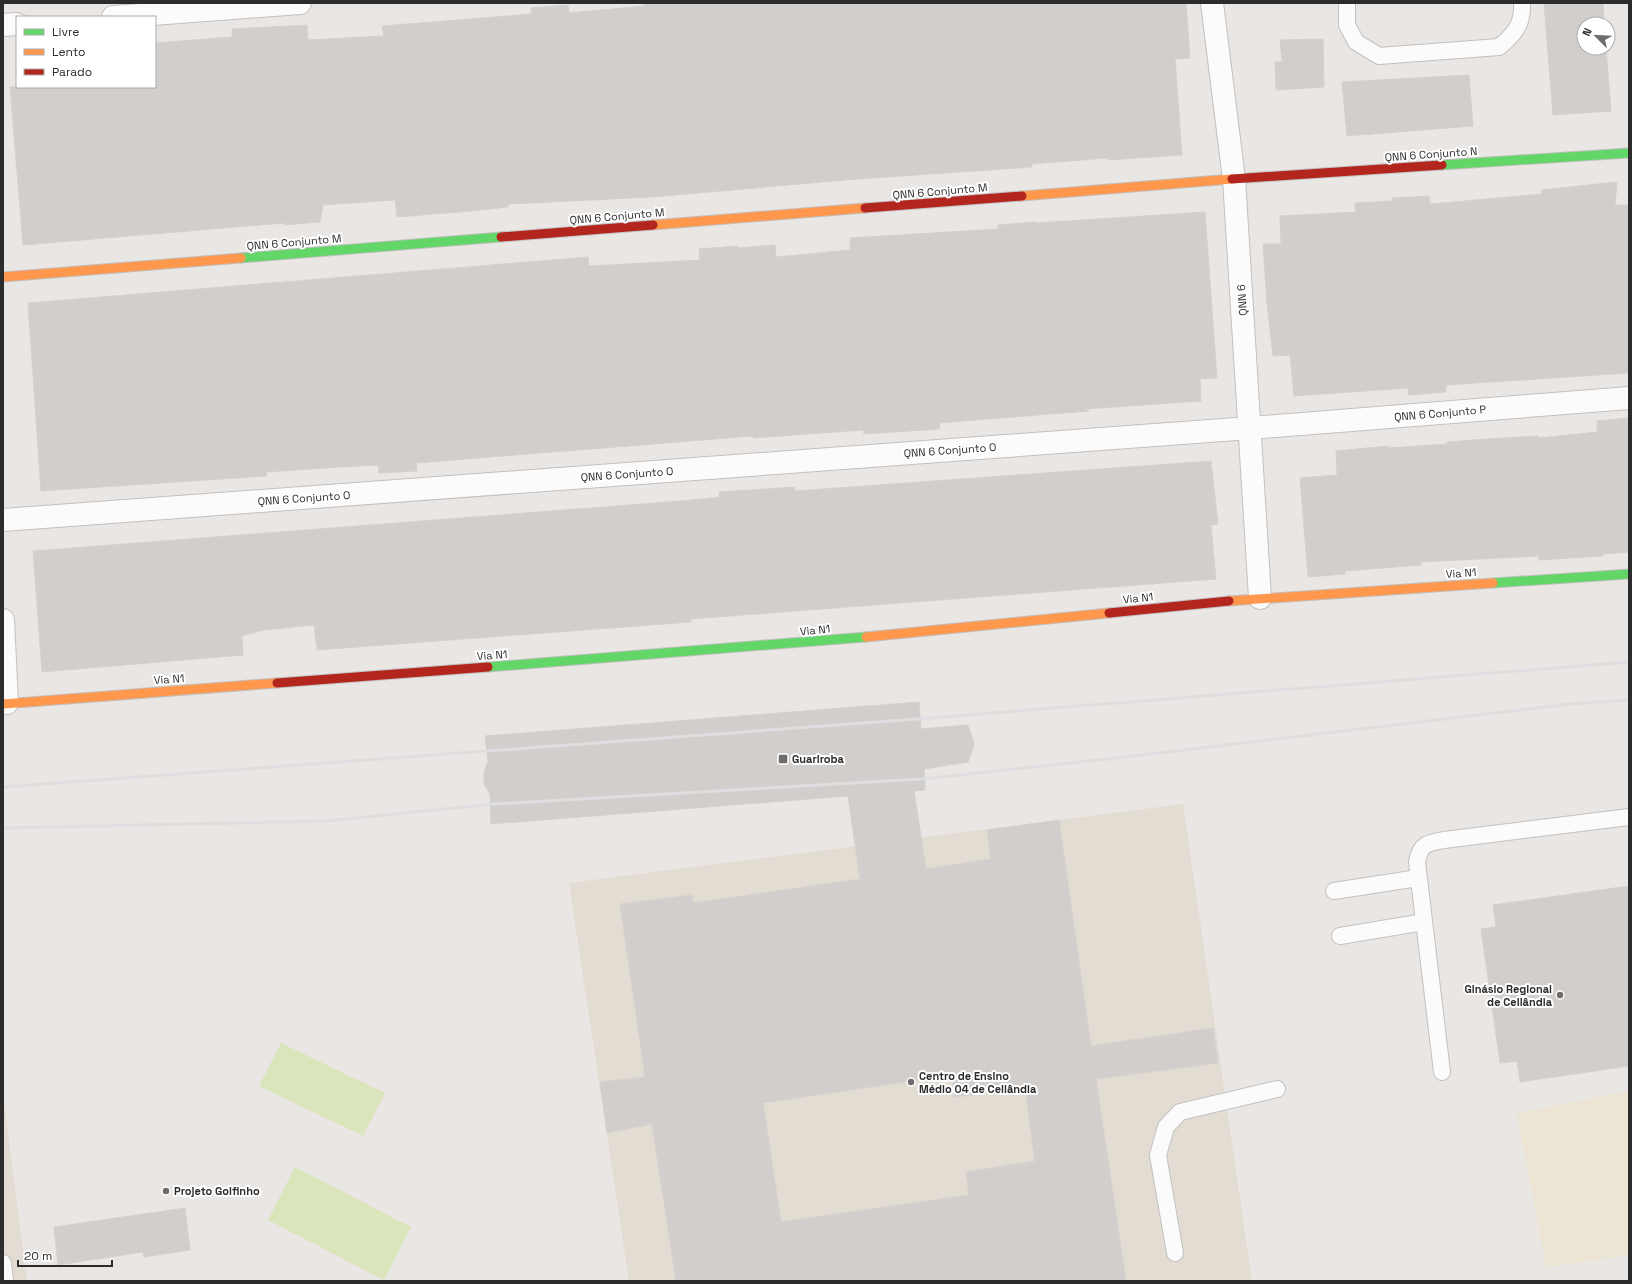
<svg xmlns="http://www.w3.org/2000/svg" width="1632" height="1284" viewBox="0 0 1632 1284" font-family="'Space Grotesk',sans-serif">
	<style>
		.education { fill: #e3dcd2 }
		.sand { fill: #ece5d3 }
		.pitch { fill: #dae5bc }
		.building { fill: #d1cecc; stroke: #d4d2cf; fill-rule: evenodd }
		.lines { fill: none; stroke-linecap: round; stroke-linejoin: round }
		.lane-casing { stroke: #c2c1c1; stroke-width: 18 }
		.street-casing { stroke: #c2c1c1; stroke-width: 24 }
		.fast-casing { stroke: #c2c1c1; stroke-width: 11 }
		.slow-casing { stroke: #c2c1c1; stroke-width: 11 }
		.jam-casing { stroke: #c2c1c1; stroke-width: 11 }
		.lane { stroke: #fcfbfb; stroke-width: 16 }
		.street { stroke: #fcfbfb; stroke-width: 22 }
		.fast { stroke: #63d668; stroke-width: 9 }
		.slow { stroke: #ff974d; stroke-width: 9 }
		.jam { stroke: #b3261e; stroke-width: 9 }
		.rail { stroke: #dedee0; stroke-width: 3 }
		.poi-dot { fill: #6e6d6c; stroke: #fff; stroke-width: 1.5 }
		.labels { text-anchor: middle; stroke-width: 4; stroke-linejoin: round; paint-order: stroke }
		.street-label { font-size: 11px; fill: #2c2c2c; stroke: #fff }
		.poi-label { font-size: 11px; font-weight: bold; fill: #2c2c2c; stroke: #fff; text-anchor: start }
	</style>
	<rect width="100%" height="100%" fill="#e9e6e3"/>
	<g class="education">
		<path d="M1183,804L1252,1281H629L569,883Z"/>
		<path d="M3,1095L27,1281H3Z"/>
	</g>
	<path class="sand" d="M1629,1091V1255L1546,1267L1517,1113Z"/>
	<g class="pitch">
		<path d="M281,1043L385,1093L363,1136L259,1086Z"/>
		<path d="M295,1167L411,1227L384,1280L268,1220Z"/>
	</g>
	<g class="building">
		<path d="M660,3H1186L1190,58L1175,59L1182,155L1108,160V158L1032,164V167L845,180L653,197L509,204L508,207L471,211L397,217L395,200L323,205L320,222L284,225V223L23,245L10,87H155V43L232,37V29L307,25L308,40L384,36L382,26L532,14L531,8L568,5L569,13L644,6V4Z"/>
		<path d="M1544,3H1603L1604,24H1584V48H1606L1611,111L1553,115Z"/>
		<path d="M1323,39L1324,87L1276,90L1275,62H1282L1280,40Z"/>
		<path d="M1469,75L1473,126L1347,136L1342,82Z"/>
		<path d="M1617,182L1615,205H1629V373L1446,385V392L1408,395V388L1294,396L1290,355L1273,356L1267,304L1263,244H1281L1280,216L1356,212L1355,203L1392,201V198L1429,196L1430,204L1542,194V190Z"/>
		<path d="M1205,212L1217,378L1200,379L1201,401L1085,409L1089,411L939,423L940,429L864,434L863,430L753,438V436L416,463L417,471L379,473L378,465L340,467L266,472L267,476L41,491L28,303L588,257L589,266L700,260L699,249L737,246V248L775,245L776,257L850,250V238L998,229V225L1036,222L1037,223Z"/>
		<path d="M1629,418V552L1603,554V556L1539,560V556L1420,562L1421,565L1345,571V574L1308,577L1300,478L1337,475L1336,451L1388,446V448L1448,444L1447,442L1486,439L1538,436L1539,438L1597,432V421Z"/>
		<path d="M1211,461L1218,524L1211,525L1216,579L691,619V622L317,650L314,625L263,630L242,636L243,655L42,672L33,551L681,501L720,497L719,492L795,487V491Z"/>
		<path d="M919,702L921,729L968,725L974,743L973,749L968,762L924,769L925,790L914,791L926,869L991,859L987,830L1059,820L1091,1046L1213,1028L1218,1063L1096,1079L1126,1281H676L652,1124L607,1133L600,1082L645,1077L620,904L692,895L693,903L860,879L848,796L491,824L490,794L484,784V771L488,762L485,736ZM951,1075L955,1097L1025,1088L1035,1161L966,1172L969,1195L781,1222L763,1103Z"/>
		<path d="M1629,886V1066L1520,1082L1517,1061L1500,1063L1481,929L1496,927L1493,905Z"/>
		<path d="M185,1208L190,1250L144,1257L143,1252L58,1265L54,1227Z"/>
	</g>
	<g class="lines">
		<g class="lane-casing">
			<g id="lane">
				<path d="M1347,3V25L1356,42L1379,56L1499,47C1515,34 1523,24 1522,3"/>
				<path d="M1334,891L1418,878"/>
				<path d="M1340,936L1424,922"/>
				<path d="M1442,1072L1417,862C1420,844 1427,843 1444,840L1629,817"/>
				<path d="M1175,1253L1158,1155L1166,1127L1180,1112L1277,1089"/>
				<path d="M3,1263L5,1281"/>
			</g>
		</g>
		<g class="street-casing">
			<g id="street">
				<path d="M1212,3L1234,179L1260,598"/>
				<path d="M113,17L300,3"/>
				<path d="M3,25L17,24"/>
				<path d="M3,520L1250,428L1629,398"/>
				<path d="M3,620L7,703"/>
			</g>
		</g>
		<g class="fast-casing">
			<g id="fast">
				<path d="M1442,165L1629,153"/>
				<path d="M241,258L501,237"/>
				<path d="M1493,583L1629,574"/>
				<path d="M488,667L866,637"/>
			</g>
		</g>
		<g class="slow-casing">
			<g id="slow">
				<path d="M1022,196L1232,179"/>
				<path d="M653,225L865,208"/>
				<path d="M3,277L241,258"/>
				<path d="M1229,601L1493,583"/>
				<path d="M866,637L1109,613"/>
				<path d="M3,704L277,683"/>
			</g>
		</g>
		<g class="jam-casing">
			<g id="jam">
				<path d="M1232,179L1442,165"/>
				<path d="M865,208L1022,196"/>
				<path d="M501,237L653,225"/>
				<path d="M1109,613L1229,601"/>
				<path d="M277,683L488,667"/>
			</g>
		</g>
		<use href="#lane" class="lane"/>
		<use href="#street" class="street"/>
		<use href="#fast" class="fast"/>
		<use href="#slow" class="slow"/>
		<use href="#jam" class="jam"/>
		<g class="rail">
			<path d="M3,787L917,719L1629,662"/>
			<path d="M3,828L326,821L494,804L921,779L1108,759L1571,704L1629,700"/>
		</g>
	</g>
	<g class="poi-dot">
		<rect x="778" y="754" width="10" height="10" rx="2"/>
		<circle cx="1560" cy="995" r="4"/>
		<circle cx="911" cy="1082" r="4"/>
		<circle cx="166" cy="1191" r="4"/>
	</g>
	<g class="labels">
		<g class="street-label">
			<text transform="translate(1431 154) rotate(-4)" y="4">QNN 6 Conjunto N</text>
			<text transform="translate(940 191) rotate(-5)" y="4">QNN 6 Conjunto M</text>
			<text transform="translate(617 216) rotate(-5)" y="4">QNN 6 Conjunto M</text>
			<text transform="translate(294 242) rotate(-5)" y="4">QNN 6 Conjunto M</text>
			<text transform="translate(1242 300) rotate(-94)" y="4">QNN 6</text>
			<text transform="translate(1440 413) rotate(-5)" y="4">QNN 6 Conjunto P</text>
			<text transform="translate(950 450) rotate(-4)" y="4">QNN 6 Conjunto O</text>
			<text transform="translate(627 474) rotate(-4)" y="4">QNN 6 Conjunto O</text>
			<text transform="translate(304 498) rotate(-4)" y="4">QNN 6 Conjunto O</text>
			<text transform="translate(1461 573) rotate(-4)" y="4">Via N1</text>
			<text transform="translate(1138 598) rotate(-6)" y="4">Via N1</text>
			<text transform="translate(815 630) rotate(-6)" y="4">Via N1</text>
			<text transform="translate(492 655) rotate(-4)" y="4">Via N1</text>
			<text transform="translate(169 679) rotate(-4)" y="4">Via N1</text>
		</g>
		<g class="poi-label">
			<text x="792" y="763">Guariroba</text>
			<text x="1552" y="993" text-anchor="end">Ginásio Regional<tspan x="1552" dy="13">de Ceilândia</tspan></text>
			<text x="919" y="1080">Centro de Ensino<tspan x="919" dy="13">Médio 04 de Ceilândia</tspan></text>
			<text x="174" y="1195">Projeto Golfinho</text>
		</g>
	</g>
	<rect width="1632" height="1284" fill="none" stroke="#2c2c2c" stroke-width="8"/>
	<rect x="16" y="16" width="140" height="72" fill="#ffffff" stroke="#ababab"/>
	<rect x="24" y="29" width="20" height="6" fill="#63d668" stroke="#ababab"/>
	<text x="52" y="36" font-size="12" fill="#2c2c2c">Livre</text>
	<rect x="24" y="49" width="20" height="6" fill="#ff974d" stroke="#ababab"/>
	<text x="52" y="56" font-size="12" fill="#2c2c2c">Lento</text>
	<rect x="24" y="69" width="20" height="6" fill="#b3261e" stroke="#ababab"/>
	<text x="52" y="76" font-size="12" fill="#2c2c2c">Parado</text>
	<g transform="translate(1596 36) rotate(294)"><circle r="19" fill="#ffffff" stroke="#ababab"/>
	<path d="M0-3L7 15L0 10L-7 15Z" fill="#6e6d6c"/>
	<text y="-6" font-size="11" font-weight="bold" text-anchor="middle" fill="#2c2c2c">N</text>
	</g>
	<path d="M18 1260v6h94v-6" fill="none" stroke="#2c2c2c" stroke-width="2"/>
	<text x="24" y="1260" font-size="12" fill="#2c2c2c" stroke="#ffffff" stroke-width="3" paint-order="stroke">20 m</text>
</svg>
